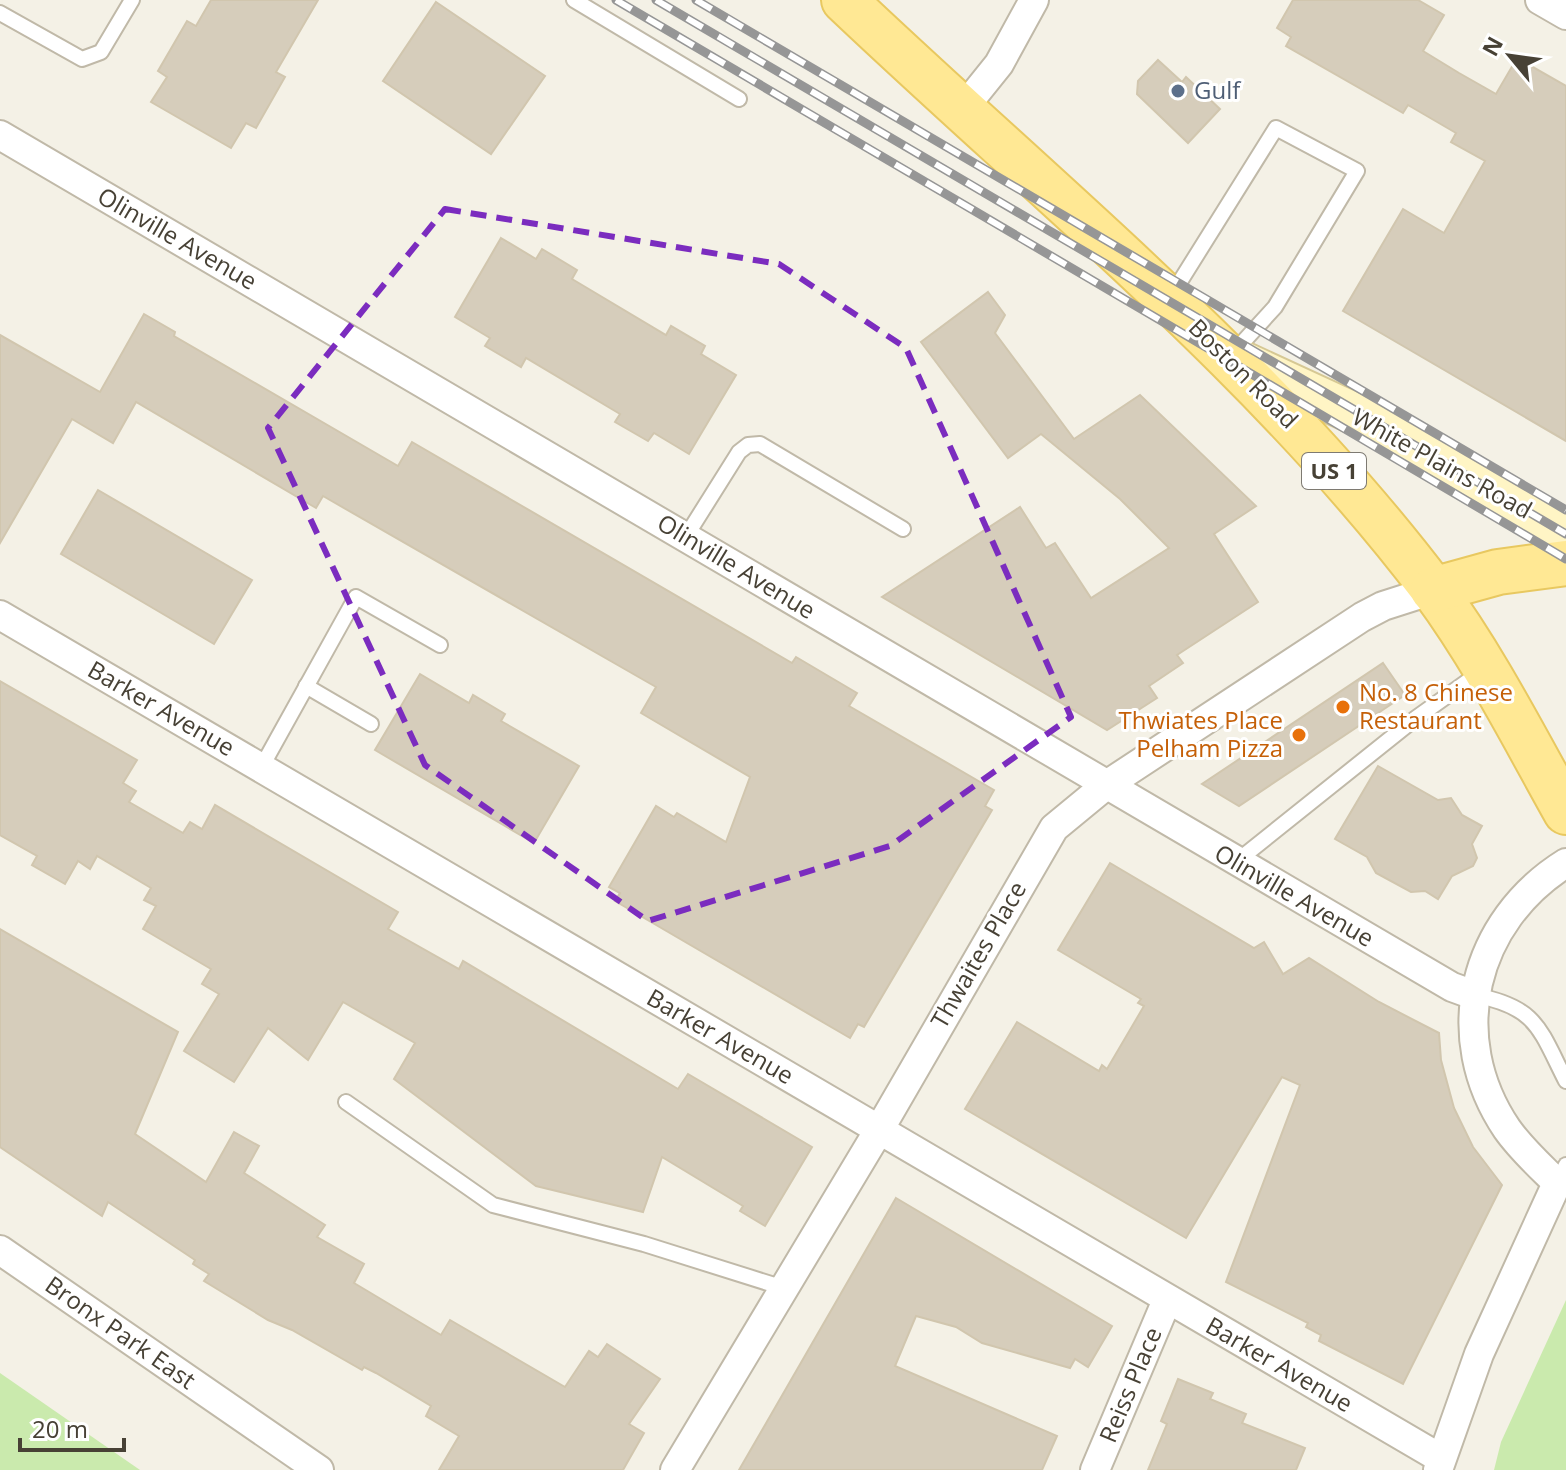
<svg xmlns="http://www.w3.org/2000/svg" width="1566" height="1470" viewBox="0 0 1566 1470" font-family="'Open Sans',sans-serif">
	<style>
		.green { fill: #caeaad }
		.building { fill: #d6cdbb; stroke: #d1c6ae; stroke-width: 2 }
		.lines { fill: none; stroke-linecap: round; stroke-linejoin: round }
		.service-casing { stroke: #c0b9a8; stroke-width: 18 }
		.minor-casing { stroke: #c0b9a8; stroke-width: 32 }
		.secondary-casing { stroke: #d6c894; stroke-width: 44 }
		.primary-casing { stroke: #e8c860; stroke-width: 48 }
		.service { stroke: #fff; stroke-width: 14 }
		.minor { stroke: #fff; stroke-width: 28 }
		.secondary { stroke: #fff5c5; stroke-width: 40 }
		.primary { stroke: #ffe894; stroke-width: 44 }
		.rail-casing { stroke: #969696; stroke-width: 9 }
		.rail { stroke: #fff; stroke-width: 6; stroke-dasharray: 18; stroke-linecap: butt }
		.marked { fill: none; stroke: #7b2cbf; stroke-width: 6; stroke-dasharray: 16 10; stroke-linejoin: round }
		.service-dot { fill: #5c6f8a; stroke: #fff; stroke-width: 3 }
		.food-dot { fill: #e8710a; stroke: #fff; stroke-width: 3 }
		.labels { text-anchor: middle; stroke-width: 6; stroke-linejoin: round; paint-order: stroke }
		.shield { fill: #fff; stroke: #7e7a72; stroke-width: 2 }
		.shield-label { font-size: 22px; font-weight: bold; fill: #474135 }
		.service-label { font-size: 24px; fill: #4e5e75; stroke: #fff; text-anchor: start }
		.street-label { font-size: 24px; fill: #474135; stroke: #fff }
		.food-label { font-size: 24px; fill: #c56008; stroke: #fff; text-anchor: start }
	</style>
	<rect width="100%" height="100%" fill="#f4f1e6"/>
	<g class="green">
		<path d="M1566,1300V1470H1494L1501,1442Z"/>
		<path d="M0,1373L140,1470H0Z"/>
	</g>
	<g class="building">
		<path d="M211,0H318L276,72L285,77L256,128L246,123L231,148L151,102L167,77L158,71L187,21L196,26Z"/>
		<path d="M1293,0H1418L1444,15L1423,51L1459,73L1496,94L1517,58L1566,86V441L1343,311L1403,209L1444,233L1485,161L1451,142L1456,133L1408,105L1403,113L1286,46L1291,37L1277,28Z"/>
		<path d="M436,2L545,76L491,154L383,81Z"/>
		<path d="M1158,60L1182,82L1186,77L1220,109L1188,143L1137,94L1138,81Z"/>
		<path d="M501,238L536,259L542,249L577,270L572,279L666,335L671,326L705,346L701,354L736,375L689,454L654,433L648,441L615,422L620,414L526,358L521,367L485,346L490,338L455,317Z"/>
		<path d="M988,292L1005,315L995,333L1074,439L1140,395L1256,506L1214,534L1258,602L1177,655L1183,663L1149,686L1157,698L1107,730L882,597L1020,507L1046,548L1055,543L1091,598L1169,548L1120,499L1041,434L1008,458L921,342Z"/>
		<path d="M144,314L175,332L174,336L398,466L412,442L792,663L796,657L857,693L849,706L994,790L985,806L992,810L864,1027L858,1024L850,1038L615,901L620,893L609,887L656,806L674,817L677,813L726,842L750,777L641,713L656,687L323,496L316,508L136,402L113,443L72,419L0,543V335L100,392Z"/>
		<path d="M98,490L252,580L214,644L61,554Z"/>
		<path d="M1383,663L1405,695L1239,806L1202,784Z"/>
		<path d="M420,674L469,703L473,695L505,714L501,721L579,766L534,843L375,750Z"/>
		<path d="M0,681L137,760L123,783L136,791L129,802L183,833L190,822L202,829L215,805L398,912L388,929L459,969L463,961L678,1089L688,1074L812,1147L765,1226L740,1211L743,1206L662,1157L643,1212L536,1186L394,1079L415,1043L343,1002L308,1060L268,1028L234,1082L184,1051L219,994L202,984L211,969L143,929L156,906L144,900L151,888L97,856L90,869L78,861L65,884L32,865L37,856L0,835Z"/>
		<path d="M1378,766L1438,800L1451,798L1462,815L1482,826L1472,844L1477,858L1473,866L1452,876L1438,899L1425,891L1411,892L1376,873L1367,857L1335,839Z"/>
		<path d="M1110,863L1254,948L1264,942L1283,974L1309,958L1379,1002L1439,1033L1441,1060L1454,1108L1473,1147L1502,1185L1403,1384L1319,1341L1321,1335L1306,1327L1308,1323L1226,1282L1300,1085L1282,1077L1186,1238L965,1109L1017,1022L1099,1071L1102,1065L1107,1069L1144,1006L1138,1003L1141,999L1058,950Z"/>
		<path d="M0,929L178,1032L135,1134L206,1182L234,1132L259,1146L244,1173L325,1225L317,1237L364,1264L354,1283L441,1335L450,1320L565,1387L589,1351L598,1357L607,1344L660,1379L629,1424L644,1433L623,1470H439L459,1436L426,1416L431,1406L376,1373L364,1367L362,1370L292,1330L268,1320L204,1281L209,1274L193,1264L195,1260L108,1202L102,1216L0,1147Z"/>
		<path d="M896,1198L1112,1326L1088,1367L1075,1359L1070,1368L982,1343L956,1327L916,1316L895,1366L1057,1436L1042,1470H739Z"/>
		<path d="M1178,1379L1213,1393L1210,1399L1246,1414L1242,1423L1305,1448L1296,1470H1148L1167,1424L1161,1421Z"/>
	</g>
	<g class="lines">
		<g class="service-casing">
			<g id="service">
				<path d="M574,0L739,99"/>
				<path d="M0,13L82,59L101,52L132,0"/>
				<path d="M1171,296L1276,128L1357,171L1275,307L1233,353"/>
				<path d="M685,538L739,452L748,445L760,444L903,529"/>
				<path d="M306,686L371,724"/>
				<path d="M261,768L356,597L440,645"/>
				<path d="M1236,862L1416,718L1482,671"/>
				<path d="M1474,995C1537,1007 1539,1028 1566,1081"/>
				<path d="M346,1102L493,1205L644,1244L784,1288"/>
				<path d="M1557,1183L1566,1165"/>
			</g>
		</g>
		<g class="minor-casing">
			<g id="minor">
				<path d="M1540,0L1566,15"/>
				<path d="M962,110L999,64L1034,0"/>
				<path d="M0,135L1452,987L1474,995"/>
				<path d="M0,615L1440,1458"/>
				<path d="M0,1250L319,1470"/>
				<path d="M675,1470L879,1130L1054,828L1105,786L1362,617L1383,606L1433,590"/>
				<path d="M1095,1470L1167,1300"/>
				<path d="M1438,1470L1479,1354L1557,1183C1540,1166 1521,1149 1507,1129C1444,1036 1473,921 1566,863"/>
			</g>
		</g>
		<g class="secondary-casing">
			<path id="secondary" d="M1230,356L1399,434L1566,534"/>
		</g>
		<g class="primary-casing">
			<g id="primary">
				<path d="M844,0C1045,191 1265,367 1433,589C1484,658 1524,737 1566,812"/>
				<path d="M1433,590L1498,572L1566,563"/>
			</g>
		</g>
		<use href="#service" class="service"/>
		<use href="#minor" class="minor"/>
		<use href="#secondary" class="secondary"/>
		<use href="#primary" class="primary"/>
		<g class="rail-casing">
			<g id="rail">
				<path d="M616,0L1566,559"/>
				<path d="M656,0L1566,534"/>
				<path d="M696,0L1566,510"/>
			</g>
		</g>
		<use href="#rail" class="rail"/>
	</g>
	<path class="marked" d="M445,209L779,264L906,348L1071,717L890,846L648,921L425,765L268,428Z"/>
	<circle class="service-dot" cx="1178" cy="91" r="8"/>
	<g class="food-dot">
		<circle cx="1343" cy="707" r="8"/>
		<circle cx="1299" cy="735" r="8"/>
	</g>
	<g class="labels">
		<rect class="shield" x="1302" y="453" width="64" height="36" rx="6"/>
		<g class="shield-label">
			<text x="1334" y="479">US 1</text>
		</g>
		<g class="service-label">
			<text x="1194" y="99">Gulf</text>
		</g>
		<g class="street-label">
			<text transform="translate(177 239) rotate(30)" y="8">Olinville Avenue</text>
			<text transform="translate(1243 374) rotate(45)" y="8">Boston Road</text>
			<text transform="translate(1442 464) rotate(29)" y="8">White Plains Road</text>
			<text transform="translate(736 567) rotate(31)" y="8">Olinville Avenue</text>
			<text transform="translate(161 709) rotate(30)" y="8">Barker Avenue</text>
			<text transform="translate(1294 896) rotate(30)" y="8">Olinville Avenue</text>
			<text transform="translate(979 955) rotate(-60)" y="8">Thwaites Place</text>
			<text transform="translate(720 1037) rotate(30)" y="8">Barker Avenue</text>
			<text transform="translate(120 1333) rotate(35)" y="8">Bronx Park East</text>
			<text transform="translate(1279 1365) rotate(30)" y="8">Barker Avenue</text>
			<text transform="translate(1131 1385) rotate(-67)" y="8">Reiss Place</text>
		</g>
		<g class="food-label">
			<text x="1359" y="701">No. 8 Chinese<tspan x="1359" dy="28">Restaurant</tspan></text>
			<text x="1283" y="729" text-anchor="end">Thwiates Place<tspan x="1283" dy="28">Pelham Pizza</tspan></text>
		</g>
	</g>
	<g transform="translate(1510 56) rotate(299)" stroke="#ffffff" stroke-width="6" paint-order="stroke">
	<path d="M0-6L14 30L0 20L-14 30Z" fill="#474135"/>
	<text y="-12" font-size="22" font-weight="bold" text-anchor="middle" fill="#474135">N</text>
	</g>
	<path d="M20 1438v12h104v-12" fill="none" stroke="#474135" stroke-width="4"/>
	<text x="32" y="1438" font-size="24" fill="#474135" stroke="#ffffff" stroke-width="6" paint-order="stroke">20 m</text>
</svg>
